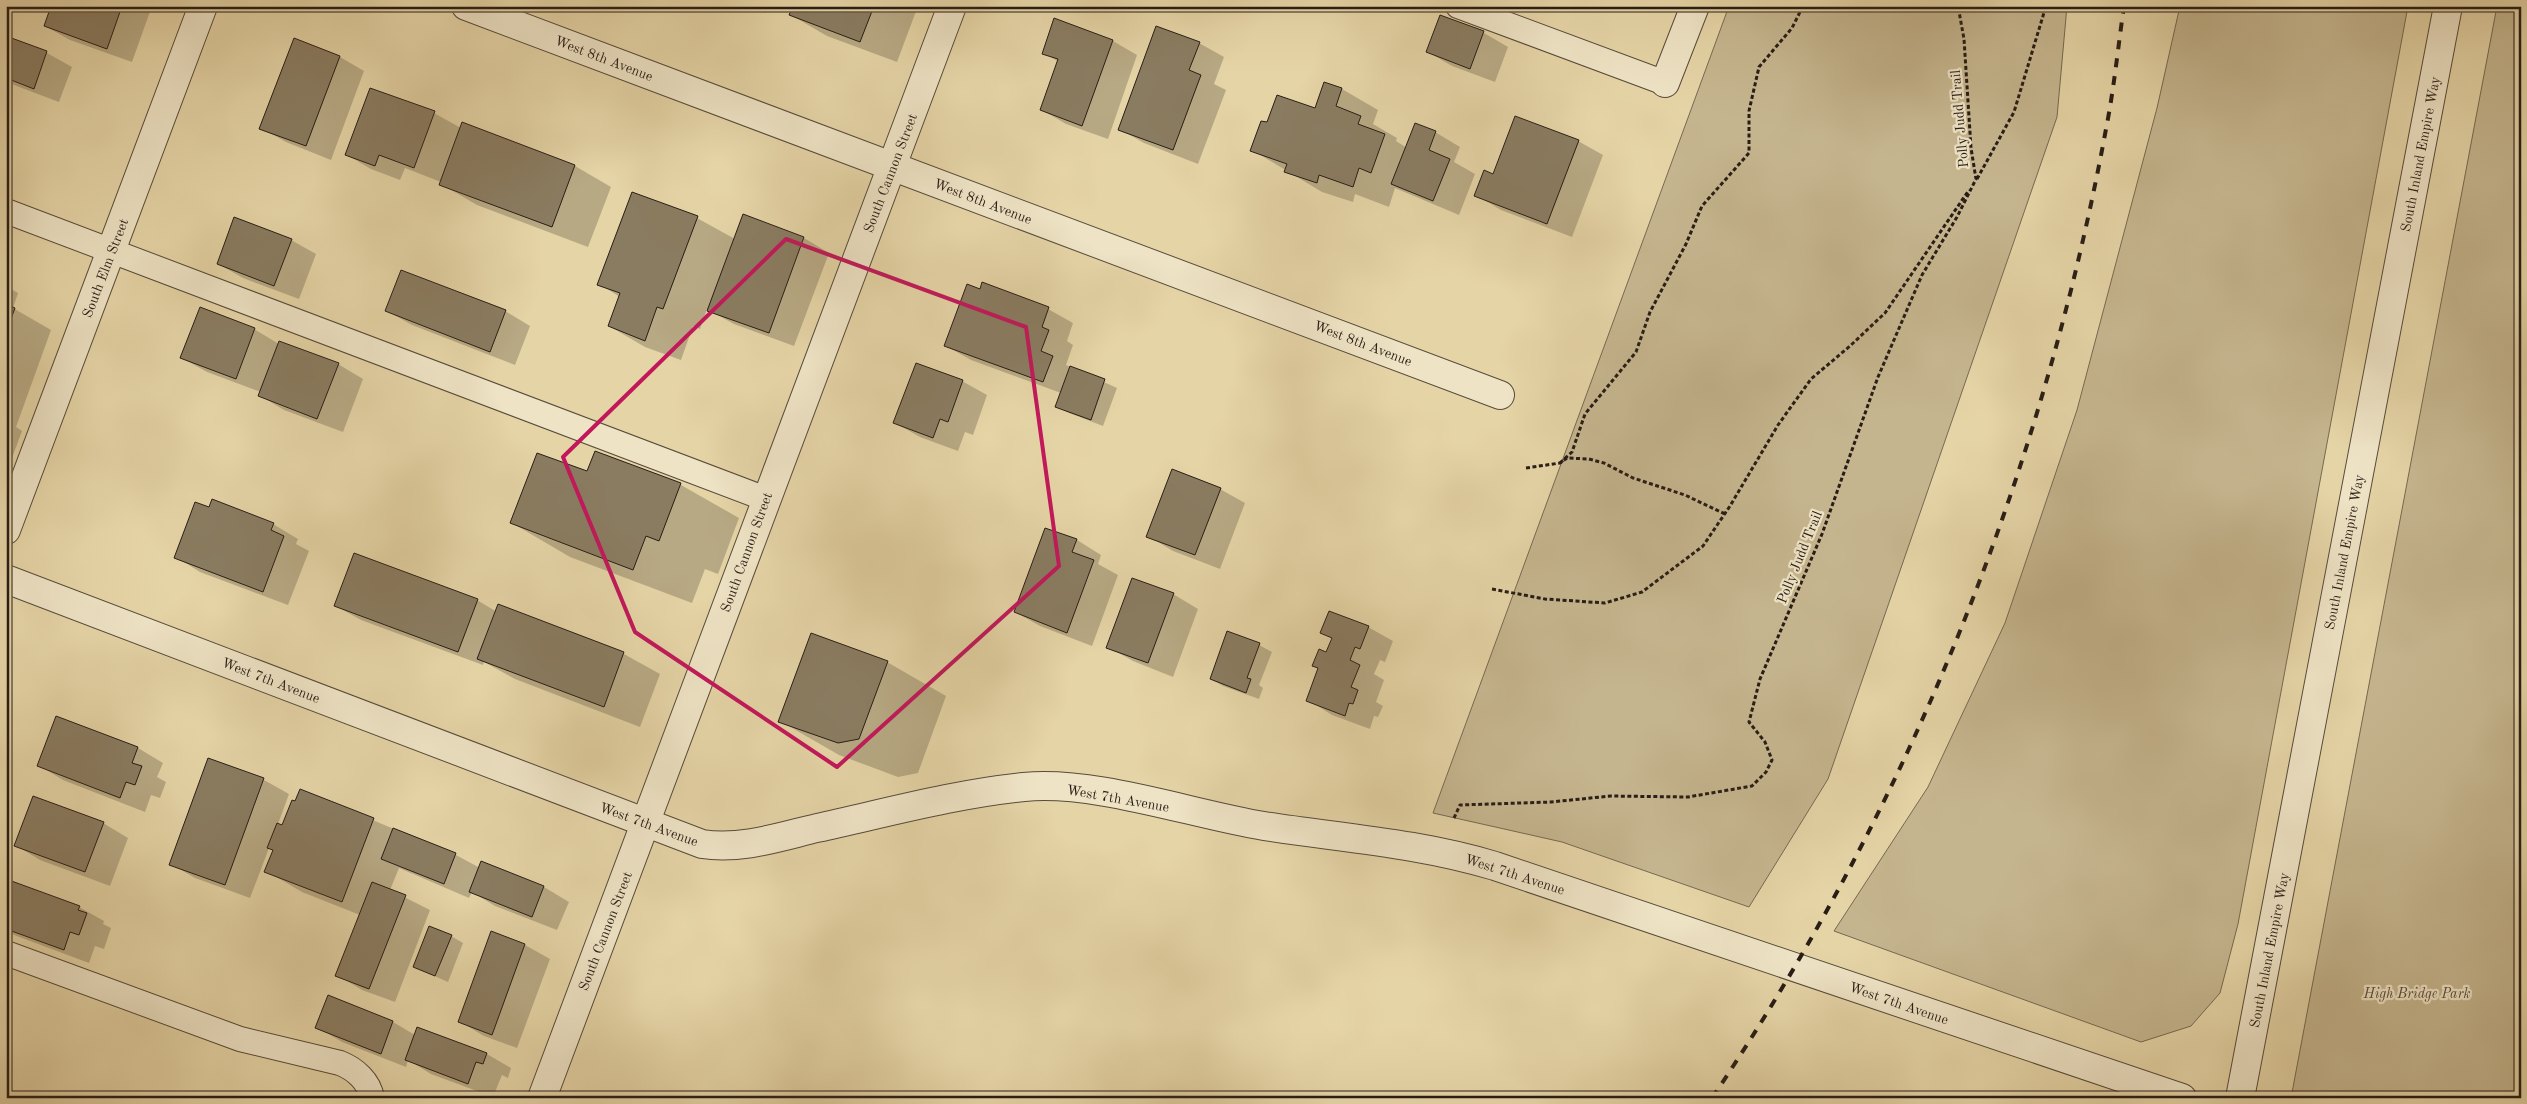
<svg xmlns="http://www.w3.org/2000/svg" width="2527" height="1104" viewBox="0 0 2527 1104" font-family="'Old Standard TT',serif">
	<style>
		.green { fill: #c5b58e; stroke: #766952 }
		.shadow { fill: #0003 }
		.building { fill: #8a7c61; stroke: #281d16 }
		.lines { fill: none; stroke-linecap: round; stroke-linejoin: round }
		.service-casing { stroke: #574b3a; stroke-width: 26 }
		.minor-casing { stroke: #574b3a; stroke-width: 30 }
		.tertiary-casing { stroke: #574b3a; stroke-width: 30 }
		.path { stroke: #281d16; stroke-width: 3; stroke-dasharray: 4 2.5; stroke-linecap: butt }
		.service { stroke: #eee3c5; stroke-width: 24 }
		.minor { stroke: #eee3c5; stroke-width: 28 }
		.tertiary { stroke: #eee3c5; stroke-width: 28 }
		.rail { stroke: #281d16; stroke-width: 4; stroke-dasharray: 9 9; stroke-linecap: butt }
		.marked { fill: none; stroke: #c2185b; stroke-width: 4; stroke-linejoin: round }
		.labels { text-anchor: middle; stroke-width: 4.5; stroke-linejoin: round; paint-order: stroke }
		.street-label { font-size: 14px; fill: #281d16; stroke: #eee3c5 }
		.park-label { font-size: 14px; font-style: italic; fill: #574b3a; stroke: #eee3c5 }
	</style>
	<rect width="100%" height="100%" fill="#e5d4a6"/>
	<filter id="stains"><feTurbulence type="fractalNoise" baseFrequency=".004" numOctaves="4"/><feColorMatrix values="0 0 0 0 .2 0 0 0 0 .09 0 0 0 0 .02 0 0 0 .5 -.17"/></filter>
	<radialGradient id="worn" r=".72"><stop offset=".6" stop-color="#630" stop-opacity="0"/><stop offset="1" stop-color="#630" stop-opacity=".3"/></radialGradient>
	<g class="green">
		<path d="M1729,6H2067L2057,117L1828,779L1749,907L1562,842L1433,813Z"/>
		<path d="M2180,6H2408L2238,924L2220,993L2191,1026L2141,1042L1834,931L1928,787L2005,623L2077,410L2157,108Z"/>
		<path d="M2497,6H2521V1098H2291Z"/>
	</g>
	<g class="shadow">
		<path d="M60,6H152L132,62L70,40L45,26Z"/>
		<path d="M748,6H769L766,13Z"/>
		<path d="M794,6H918L897,62L827,36L791,15Z"/>
		<path d="M1441,16L1484,33L1508,47L1495,82L1452,66L1428,52Z"/>
		<path d="M6,37L47,53L72,67L59,102L6,82Z"/>
		<path d="M1113,41L1137,55L1108,139L1066,124L1042,110L1059,62L1044,53Z"/>
		<path d="M1199,43L1224,57L1214,84L1226,90L1198,164L1144,143L1119,129Z"/>
		<path d="M340,57L364,71L331,160L286,142L261,128Z"/>
		<path d="M1325,83L1342,89L1378,110L1373,124L1397,138L1396,141L1407,148L1435,132L1460,147L1454,162L1475,174L1459,215L1395,188L1389,207L1355,194L1353,202L1322,192L1252,150L1267,124L1316,110Z"/>
		<path d="M434,113L461,128L463,124L575,166L611,187L588,247L477,205L441,184V182L405,168L400,180L371,169L347,155Z"/>
		<path d="M1578,141L1603,155L1572,237L1501,210L1476,195L1494,175Z"/>
		<path d="M744,216L804,238L829,253L794,346L734,324L707,309L700,329L693,326L681,360L645,347L609,326L620,297L599,284L697,218L735,239Z"/>
		<path d="M291,240L316,254L299,299L243,278L218,264Z"/>
		<path d="M6,286L18,293L13,308L51,330L16,427L22,431L6,474Z"/>
		<path d="M1048,309L1073,323L1067,341L1073,345L1066,365L1117,388L1103,426L1069,413L1056,406L1061,393L971,360L946,346Z"/>
		<path d="M387,311H505L530,326L515,365L412,325Z"/>
		<path d="M254,329L279,344L338,364L363,379L343,432L284,410L259,395L261,392L207,372L182,358Z"/>
		<path d="M962,381L987,395L973,435L965,432L958,451L920,437L895,423Z"/>
		<path d="M595,452L681,485L739,518L718,574L705,569L692,603L570,557L512,523L587,473Z"/>
		<path d="M1220,489L1245,503L1220,569L1173,551L1148,536Z"/>
		<path d="M273,524L298,539L296,544L309,551L288,605L200,572L176,557Z"/>
		<path d="M1046,529L1077,540L1101,555L1098,564L1118,575L1092,646L1040,626L1015,612Z"/>
		<path d="M1173,594L1198,609L1173,677L1133,661L1108,647Z"/>
		<path d="M477,600L497,612L499,606L624,654L660,674L640,727L515,679L484,662L483,665L361,620L336,606Z"/>
		<path d="M1368,627L1393,641L1385,662L1380,660L1374,674L1384,680L1376,702L1383,706L1378,717L1374,716L1370,729L1332,715L1308,700L1333,639L1322,633Z"/>
		<path d="M1259,645L1272,652L1259,685L1263,688L1259,699L1223,686L1211,679Z"/>
		<path d="M887,662L946,696L918,773L898,777L839,755L780,721Z"/>
		<path d="M57,717L138,748L163,763L157,777L166,782L160,798L151,795L145,812L63,780L38,765Z"/>
		<path d="M209,760L264,780L289,794L278,824L283,826L301,790L456,855L480,868L482,863L544,887L569,902L557,930L495,906L472,892L469,898L399,868L390,890L430,910L395,1002L362,990L337,975L360,915L302,892L266,871L274,851L269,848L250,898L195,878L171,864Z"/>
		<path d="M103,823L128,838L110,886L40,860L15,845Z"/>
		<path d="M6,881L79,907L104,921L103,924L111,928L104,949L95,946L89,963L6,932Z"/>
		<path d="M492,933L525,945L550,959L517,1048L484,1036L459,1021Z"/>
		<path d="M451,936L463,943L448,982L414,967Z"/>
		<path d="M329,997L393,1022L415,1035L487,1054L511,1068L508,1078L502,1075L493,1097L431,1074L408,1060L406,1067L342,1042L317,1027Z"/>
	</g>
	<g class="building">
		<path d="M51,6H122L107,49L44,26Z"/>
		<path d="M793,6H874L860,42L789,15Z"/>
		<path d="M1440,15L1484,31L1470,69L1426,52Z"/>
		<path d="M1054,18L1113,40L1082,126L1040,110L1058,59L1042,54Z"/>
		<path d="M1156,26L1200,42L1189,70L1201,75L1173,150L1118,130Z"/>
		<path d="M6,36L47,51L34,89L6,78Z"/>
		<path d="M294,38L340,56L306,146L259,129Z"/>
		<path d="M1324,82L1342,88L1336,106L1361,116L1358,124L1385,134L1371,173L1359,168L1353,187L1319,175L1317,183L1284,172L1287,164L1250,151L1261,121L1267,122L1277,95L1315,108Z"/>
		<path d="M370,88L435,111L414,168L379,155L375,166L345,155Z"/>
		<path d="M1515,116L1579,140L1547,224L1474,196L1484,170L1493,174Z"/>
		<path d="M462,122L575,165L552,227L439,185Z"/>
		<path d="M1415,123L1436,131L1429,150L1450,159L1433,201L1391,184Z"/>
		<path d="M632,192L698,216L663,309L657,307L645,341L608,326L620,293L597,285Z"/>
		<path d="M743,214L804,237L769,333L707,311Z"/>
		<path d="M234,217L292,239L274,286L217,264Z"/>
		<path d="M401,270L506,310L490,352L385,311Z"/>
		<path d="M982,282L1049,307L1042,327L1049,330L1041,351L1053,356L1043,382L944,346L967,284L980,289Z"/>
		<path d="M6,304L15,308L6,332Z"/>
		<path d="M200,307L255,328L236,379L180,358Z"/>
		<path d="M279,341L339,363L317,419L258,396Z"/>
		<path d="M916,363L963,380L948,422L940,419L933,438L893,423Z"/>
		<path d="M1070,366L1105,379L1091,420L1055,407Z"/>
		<path d="M595,451L681,483L659,541L646,536L633,570L510,523L537,453L587,471Z"/>
		<path d="M1172,469L1221,488L1195,555L1146,537Z"/>
		<path d="M212,499L274,523L271,530L284,536L263,592L174,558L195,502L209,507Z"/>
		<path d="M1045,528L1077,539L1072,552L1094,560L1067,633L1014,612Z"/>
		<path d="M354,553L478,599L458,652L334,606Z"/>
		<path d="M1132,578L1174,593L1148,663L1106,648Z"/>
		<path d="M498,604L624,652L604,707L477,659Z"/>
		<path d="M1329,611L1369,626L1360,649L1355,647L1350,660L1360,665L1351,687L1358,690L1353,704L1349,703L1345,716L1306,701L1318,668L1312,666L1319,649L1326,652L1332,638L1320,633Z"/>
		<path d="M1227,631L1260,643L1247,678L1251,679L1246,693L1210,679Z"/>
		<path d="M811,633L888,661L859,739L838,743L778,722Z"/>
		<path d="M56,716L138,747L132,763L142,766L135,785L126,782L120,798L37,766Z"/>
		<path d="M208,758L264,778L225,885L169,865Z"/>
		<path d="M300,789L374,818L342,902L264,872L273,850L267,848L277,823L282,825L292,800L295,801Z"/>
		<path d="M33,796L104,822L85,872L14,846Z"/>
		<path d="M393,828L456,853L444,884L381,859Z"/>
		<path d="M481,861L544,886L532,917L469,892Z"/>
		<path d="M6,879L80,906L78,910L87,913L79,935L70,932L64,950L6,929Z"/>
		<path d="M372,882L406,895L369,989L335,976Z"/>
		<path d="M429,926L452,935L435,976L413,967Z"/>
		<path d="M491,931L525,944L492,1035L458,1022Z"/>
		<path d="M328,995L393,1021L381,1054L315,1028Z"/>
		<path d="M417,1027L487,1053L483,1064L476,1062L468,1084L405,1060Z"/>
	</g>
	<g class="lines">
		<g class="service-casing">
			<g id="service">
				<path d="M1458,6L1665,83"/>
				<path d="M6,211L766,499"/>
				<path d="M6,953L240,1039L340,1063C355,1069 369,1081 372,1098"/>
			</g>
		</g>
		<g class="minor-casing">
			<g id="minor">
				<path d="M466,6L1500,395"/>
				<path d="M1665,83L1695,6"/>
				<path d="M6,530L203,6"/>
				<path d="M6,579L702,844C741,850 779,837 817,828C886,813 954,794 1024,787C1096,780 1191,814 1264,826C1342,838 1419,843 1495,866L2182,1098"/>
				<path d="M542,1098L952,6"/>
			</g>
		</g>
		<g class="tertiary-casing">
			<path id="tertiary" d="M2240,1098L2448,6"/>
		</g>
		<g class="path">
			<path d="M1977,179L2014,112L2046,6"/>
			<path d="M1560,463L1572,452L1585,414L1636,352L1650,312L1686,244L1702,206L1749,153V111L1759,67L1792,28L1803,6"/>
			<path d="M1526,468L1560,463L1567,458L1589,459L1604,463L1633,478L1685,495L1725,514"/>
			<path d="M1492,589L1545,599L1605,603L1642,592L1703,546L1730,506L1778,425L1811,379L1850,346L1885,313L1969,190"/>
			<path d="M1454,818L1460,805L1551,802L1611,796L1688,797L1752,786L1766,772L1772,760L1765,742L1749,722L1760,679L1822,534L1878,377L1922,275L1957,217L1976,179L1971,148L1964,39L1958,6"/>
		</g>
		<use href="#service" class="service"/>
		<use href="#minor" class="minor"/>
		<use href="#tertiary" class="tertiary"/>
		<path class="rail" d="M1712,1098C1909,806 2042,475 2106,129C2114,89 2118,47 2124,6"/>
	</g>
	<path class="marked" d="M786,239L1026,327L1059,566L837,767L635,632L563,457Z"/>
	<g class="labels">
		<g class="street-label">
			<text transform="translate(604 58) rotate(21)" y="5">West 8th Avenue</text>
			<text transform="translate(1959 119) rotate(-95)" y="5">Polly Judd Trail</text>
			<text transform="translate(2420 154) rotate(-79)" y="5">South Inland Empire Way</text>
			<text transform="translate(890 173) rotate(-69)" y="5">South Cannon Street</text>
			<text transform="translate(983 201) rotate(21)" y="5">West 8th Avenue</text>
			<text transform="translate(105 268) rotate(-69)" y="5">South Elm Street</text>
			<text transform="translate(1363 343) rotate(21)" y="5">West 8th Avenue</text>
			<text transform="translate(746 552) rotate(-70)" y="5">South Cannon Street</text>
			<text transform="translate(2344 552) rotate(-79)" y="5">South Inland Empire Way</text>
			<text transform="translate(1799 557) rotate(-68)" y="5">Polly Judd Trail</text>
			<text transform="translate(271 680) rotate(21)" y="5">West 7th Avenue</text>
			<text transform="translate(1118 798) rotate(10)" y="5">West 7th Avenue</text>
			<text transform="translate(649 824) rotate(20)" y="5">West 7th Avenue</text>
			<text transform="translate(1515 874) rotate(18)" y="5">West 7th Avenue</text>
			<text transform="translate(605 931) rotate(-69)" y="5">South Cannon Street</text>
			<text transform="translate(2269 950) rotate(-79)" y="5">South Inland Empire Way</text>
			<text transform="translate(1899 1003) rotate(19)" y="5">West 7th Avenue</text>
		</g>
		<g class="park-label">
			<text x="2417" y="998">High Bridge Park</text>
		</g>
	</g>
	<rect width="2527" height="1104" fill="none" stroke="#e5d4a6" stroke-width="25"/>
	<rect x="8" y="8" width="2512" height="1089" fill="none" stroke="#281d16" stroke-width="2.5"/>
	<rect x="12" y="12" width="2502" height="1079" fill="none" stroke="#281d16"/>
	<rect width="100%" height="100%" filter="url(#stains)"/>
	<rect width="100%" height="100%" fill="url(#worn)"/>
</svg>
